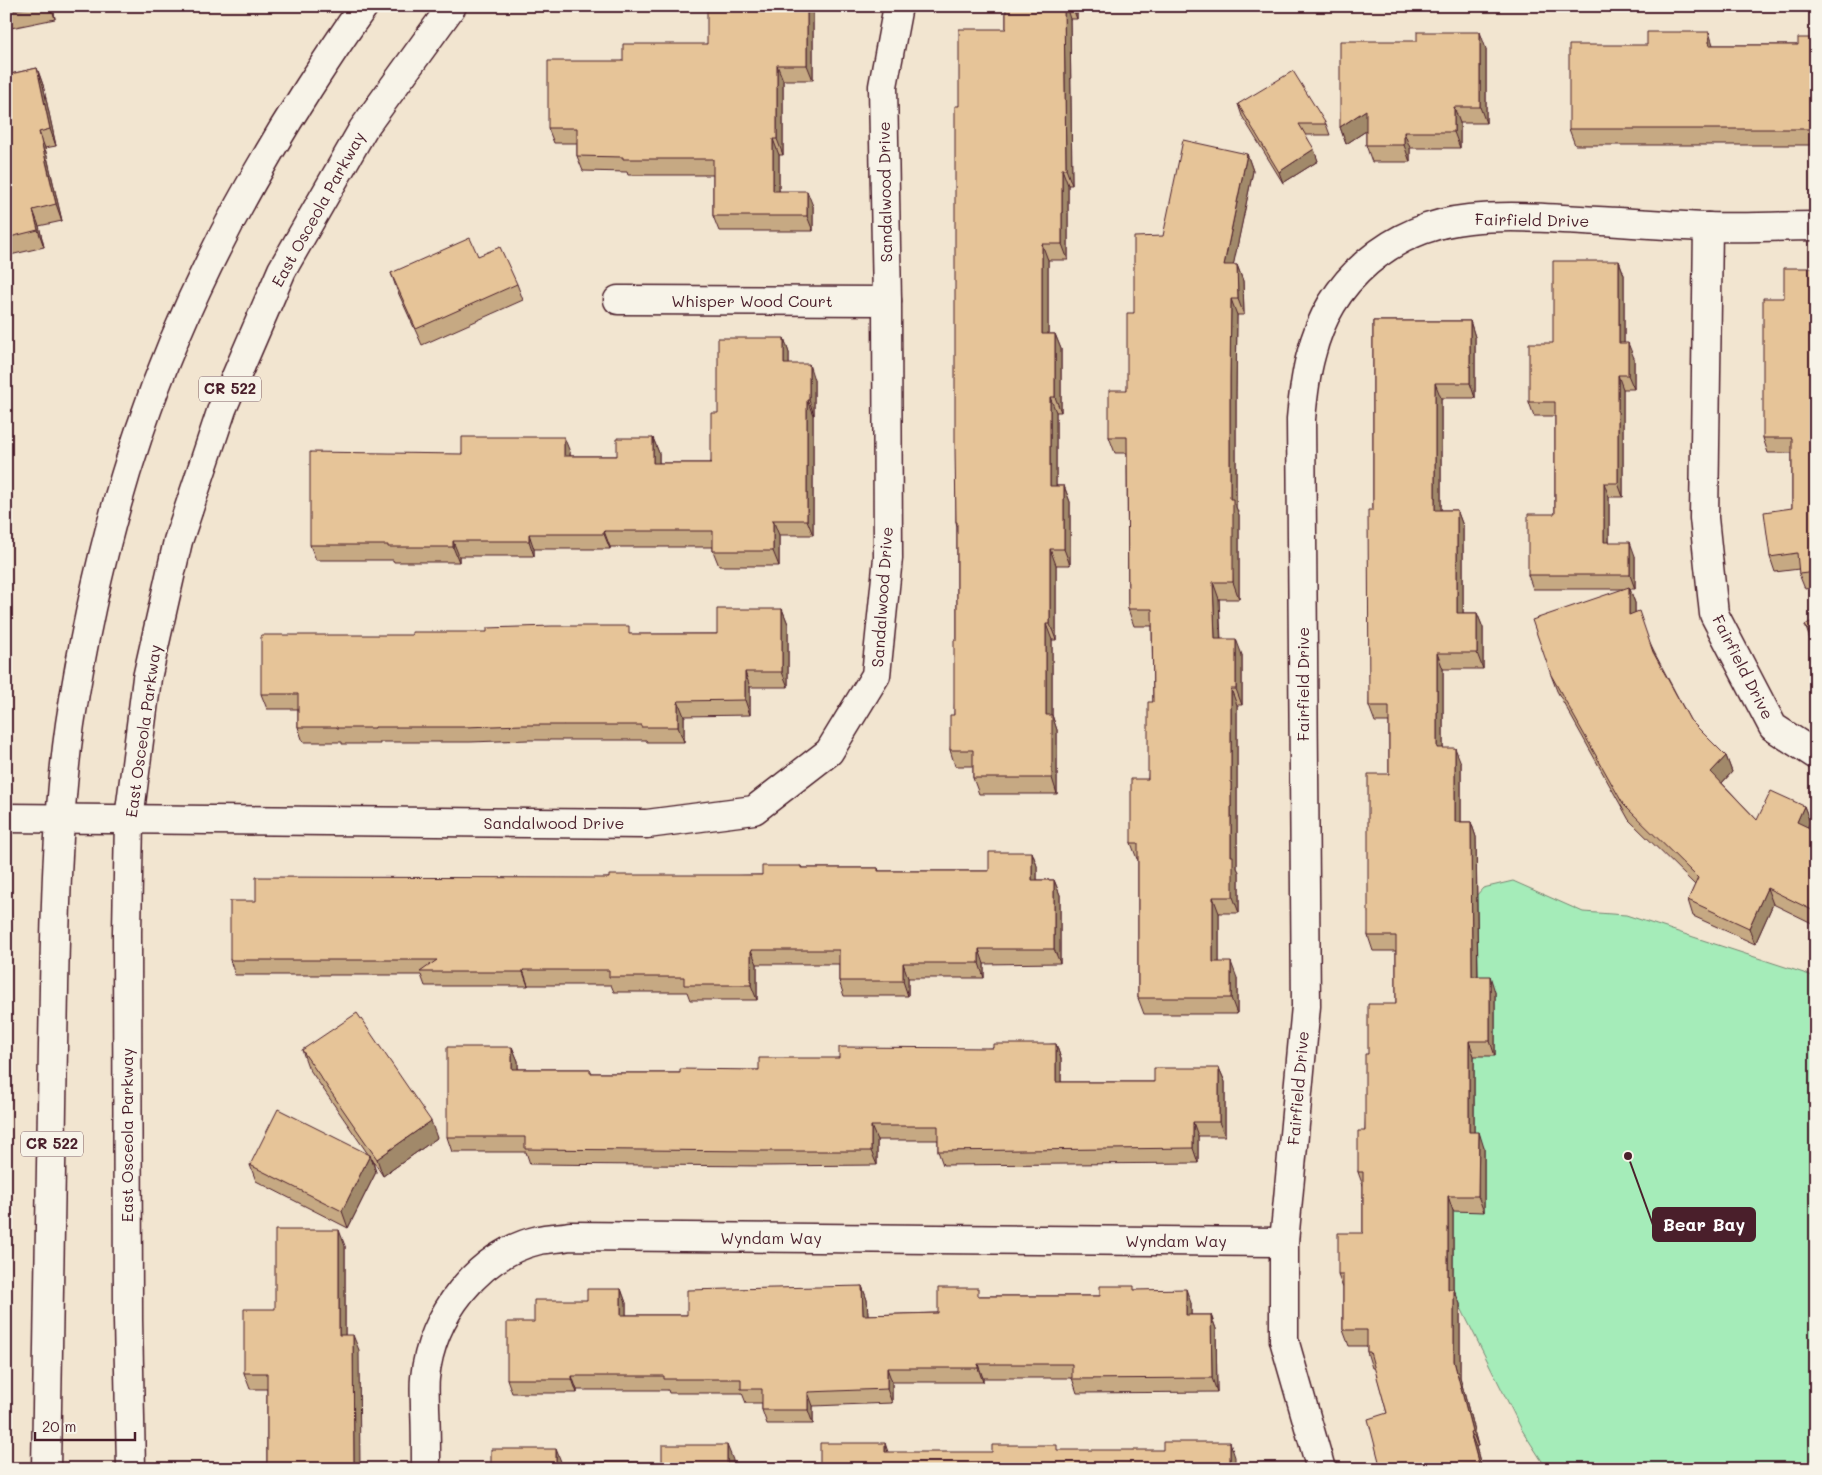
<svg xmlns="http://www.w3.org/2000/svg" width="1822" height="1475" viewBox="0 0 1822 1475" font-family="Mali,sans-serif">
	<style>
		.green { fill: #a5ecb9; stroke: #788672 }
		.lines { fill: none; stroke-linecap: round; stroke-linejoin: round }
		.minor-casing { stroke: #4a1f2b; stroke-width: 31 }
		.major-casing { stroke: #4a1f2b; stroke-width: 31 }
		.minor { stroke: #f7f3e8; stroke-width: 28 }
		.major { stroke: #f7f3e8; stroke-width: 28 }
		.wall { fill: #c6a983; stroke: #4a1f2b }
		.shaded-wall { fill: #a1896a; stroke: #4a1f2b }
		.building { fill: #e6c498; stroke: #4a1f2b }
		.labels { text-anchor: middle; stroke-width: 5; stroke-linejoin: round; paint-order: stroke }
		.shield { fill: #f7f3e8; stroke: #7e5f64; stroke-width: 1 }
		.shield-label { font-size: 15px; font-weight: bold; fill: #4a1f2b }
		.street-label { font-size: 16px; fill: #4a1f2b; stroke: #f7f3e8 }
		.leader { fill: none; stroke: #4a1f2b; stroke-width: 2 }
		.callout-dot { fill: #4a1f2b; stroke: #f7f3e8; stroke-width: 2 }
		.callout { fill: #4a1f2b; stroke: #4a1f2b; stroke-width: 2 }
		.callout-label { font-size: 18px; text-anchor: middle; font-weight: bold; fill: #fff }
	</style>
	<rect width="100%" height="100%" fill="#f2e5d0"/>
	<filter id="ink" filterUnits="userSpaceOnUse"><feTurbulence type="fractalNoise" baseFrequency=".02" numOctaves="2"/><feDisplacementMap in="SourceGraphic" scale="10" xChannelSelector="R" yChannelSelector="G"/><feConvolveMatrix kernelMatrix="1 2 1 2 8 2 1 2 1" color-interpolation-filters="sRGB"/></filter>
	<g filter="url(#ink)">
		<path class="green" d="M1513,881L1583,912L1626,915L1816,977V1469H1547L1522,1430L1443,1272L1446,930L1483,888Z"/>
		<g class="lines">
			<g class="minor-casing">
				<g id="minor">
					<path d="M1708,227L1704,518L1714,614L1773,727L1816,755"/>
					<path d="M618,300L887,301"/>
					<path d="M6,818L647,824L754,810L829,752L876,675L888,558L887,301L883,86L898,6"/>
					<path d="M426,1469C426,1448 426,1428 425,1408C425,1398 424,1387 425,1378C431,1316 478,1254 539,1240C549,1238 560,1238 570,1236L1284,1242"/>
					<path d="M1321,1469L1284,1340V1242L1306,1006L1301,419C1303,397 1305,376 1311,355C1329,280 1392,227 1469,219C1518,214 1570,220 1619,222C1648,224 1677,226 1706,227C1743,228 1779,226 1816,226"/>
				</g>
			</g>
			<g class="major-casing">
				<g id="major">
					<path d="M46,1469C48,1328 51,1187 53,1046C55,939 55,830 70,724C85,625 107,527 139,433C180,311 239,196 308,89C326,61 344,33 364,6"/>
					<path d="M131,1469L128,1320L127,932L129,819L147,678L178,541L222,409L282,270L363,129L452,6"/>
				</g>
			</g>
			<use href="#minor" class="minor"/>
			<use href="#major" class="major"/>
		</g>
		<g class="wall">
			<path d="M6,6H53L55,19L6,29Z"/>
			<path d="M813,6V80H783V155H779V191L813,206V231H719L713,216V175H628L627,172L583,171L577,156V143H554L548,128L623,61L707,44Z"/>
			<path d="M1006,6H1077V19H1070L1072,185H1068V260H1048V334H1055L1061,349V412H1056V486H1064L1070,502V565H1056V640H1052V715L1057,730V794H979L973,778V766H955L950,750L954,715L957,640V526L956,522L959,106L1006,29Z"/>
			<path d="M1816,38V145H1575L1569,129L1713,45H1798Z"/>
			<path d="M1486,49V123H1460V148H1410V162H1372L1366,145V131L1346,144L1340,127Z"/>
			<path d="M37,68L43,85L56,146L45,148L62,221L39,226L44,247L6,256V75Z"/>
			<path d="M1238,104L1326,124L1330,135H1306L1318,161L1283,183L1242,116Z"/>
			<path d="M1247,154L1253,171L1233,265H1237L1243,281L1244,315H1237L1236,393V507L1239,515V599H1219L1221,639L1242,655V705H1237V868L1239,872V913H1219V962L1237,978V1014H1144L1138,998V859H1137L1131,843L1148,779L1153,702L1152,626H1134L1128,609L1127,453H1115L1109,437L1127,390L1134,313L1163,236Z"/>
			<path d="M478,256L517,284L523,300L422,345L397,290L391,273Z"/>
			<path d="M1619,261L1624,275V343L1634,358V389H1623V497H1609V542L1635,556V589H1630L1635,603V613L1654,652L1690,720L1726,756L1732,772L1722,783L1757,820L1804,806L1810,822L1808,827L1816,831V925L1773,904L1755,944L1693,916L1688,900L1695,885L1629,820L1557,691L1551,675L1623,589H1533L1528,575L1555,514V416H1534L1529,402L1553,343Z"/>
			<path d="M1816,268V587L1805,589L1799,574V569L1775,572L1770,557L1792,508V453H1768L1763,438Z"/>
			<path d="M1373,321H1470L1475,337V398H1441V510H1457L1463,526V613H1477L1483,628V669H1443V748L1461,763V822H1471L1476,837L1478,976L1495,992V1056H1474V1132L1484,1148V1212L1453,1211V1289L1460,1304V1377L1478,1446L1476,1447L1482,1469H1381L1387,1413L1375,1368H1372L1367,1352V1346H1349L1343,1330V1288L1338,1275L1363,1233V1186L1358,1172L1365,1131L1368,1054L1396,1004V951H1373L1368,936L1389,774V722H1375L1369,706L1373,510Z"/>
			<path d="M784,338L789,353V364L814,380V415H813V535H779V566H719L713,551V547H610V549H534V556H459V562H394L393,560H316L310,545L462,454L570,452V456H617L653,438L659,453V463H711L718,413Z"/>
			<path d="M782,609L788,624V687H750V715L684,716V742H647L646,740H528L470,742H380V744H342V742H303L298,727V709H267L261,694L412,635L717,634Z"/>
			<path d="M1816,620V650L1811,642L1805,625Z"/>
			<path d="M1032,852L1037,866V880H1054L1060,895V963L984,964V978H908V996H844L839,981V964H757V1000H690L687,992H614L611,985H528V986H425L421,975H235L230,960L256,901L609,878L762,875L801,866L802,868H878L879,871H989Z"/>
			<path d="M1056,1044L1061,1059V1082H1154L1219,1068L1225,1082V1136H1198V1163L943,1165L938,1151V1140H877V1165L764,1166L530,1164L526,1152H452L447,1137L512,1047L518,1061V1069H590L592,1073H680L759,1070L839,1058Z"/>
			<path d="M302,1050L437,1138L383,1176L372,1159L376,1172L348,1228L256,1181L250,1165L368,1154L308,1067Z"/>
			<path d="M345,1246V1335L359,1350L267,1463V1389H250L244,1373L275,1309Z"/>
			<path d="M862,1286L867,1300L868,1315L938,1313L980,1296H1100L1136,1290L1191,1303V1315H1211L1216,1329L1217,1392L1077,1393L1072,1378H983V1382H892V1403L813,1406V1424H767L762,1410V1403H746L742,1393H669L668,1390H577V1393H512L507,1379L534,1322L587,1300L621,1289L626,1303V1315H687Z"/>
		</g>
		<g class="shaded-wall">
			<path d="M51,6H53L55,19Z"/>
			<path d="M807,6H813V80L807,65Z"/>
			<path d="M1064,6H1066L1070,19L1072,185L1066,169Z"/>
			<path d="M1072,6H1077V19Z"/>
			<path d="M1480,32L1486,49V123L1480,107Z"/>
			<path d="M1709,32L1714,48L1709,45Z"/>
			<path d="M777,65L783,80V155L777,139Z"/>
			<path d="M37,68L43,85L56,146L50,129Z"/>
			<path d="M1454,107L1460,123V148L1454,132Z"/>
			<path d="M1366,110L1372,127L1346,144L1340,127Z"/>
			<path d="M39,132L45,148L62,221L56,204Z"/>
			<path d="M1404,132L1410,148V162L1404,145Z"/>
			<path d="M773,139L779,155V206L773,191Z"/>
			<path d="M1314,149L1318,161L1283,183L1279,172Z"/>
			<path d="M1247,154L1253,171L1230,281L1224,265Z"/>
			<path d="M1062,169L1068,185V260L1062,244Z"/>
			<path d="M807,191L813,206V231L807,216Z"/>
			<path d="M33,210L39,226L44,247L38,230Z"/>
			<path d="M1042,244L1048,260V349L1042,334Z"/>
			<path d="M1619,261L1624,275V358L1619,343Z"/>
			<path d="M1237,265L1243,281L1244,315L1238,299Z"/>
			<path d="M1231,299L1237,315L1236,393V507L1239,515V599L1233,582L1230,499V377Z"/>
			<path d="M1470,321L1475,337V398L1470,383Z"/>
			<path d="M1055,334L1061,349V412L1055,397Z"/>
			<path d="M784,338L789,353V380L784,364Z"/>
			<path d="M1628,343L1634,358V389L1628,375Z"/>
			<path d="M809,364L814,380V415L809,400Z"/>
			<path d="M1618,375L1623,389V497L1618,483Z"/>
			<path d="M1435,383L1441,398V526L1435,510Z"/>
			<path d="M1050,397L1056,412V502L1050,486Z"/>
			<path d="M807,400L813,415V535L807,520Z"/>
			<path d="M564,437L570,452V472L564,456Z"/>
			<path d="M653,438L659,453V478L653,463Z"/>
			<path d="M1604,483L1609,497V556L1604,542Z"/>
			<path d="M1064,486L1070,502V565L1064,549Z"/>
			<path d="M1457,510L1463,526V628L1457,613Z"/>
			<path d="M773,520L779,535V566L773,551Z"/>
			<path d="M604,531L610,547V549L604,534Z"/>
			<path d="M529,534L534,549V556L529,541Z"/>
			<path d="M453,541L459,556V562L453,547Z"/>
			<path d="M1630,542L1635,556V589L1630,575Z"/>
			<path d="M1050,549L1056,565V640L1050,624Z"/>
			<path d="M1213,582L1219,599L1221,655L1215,639Z"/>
			<path d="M1629,587L1635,603V631L1629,615Z"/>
			<path d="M782,609L788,624V687L782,672Z"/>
			<path d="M1477,613L1483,628V669L1477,653Z"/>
			<path d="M1046,624L1052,640V715L1057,730V794L1052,778L1046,715Z"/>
			<path d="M1236,639L1242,655V705L1236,689Z"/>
			<path d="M1437,653L1443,669V763L1437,748Z"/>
			<path d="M745,672L750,687V715L745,700Z"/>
			<path d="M1231,689L1237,705V868L1239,872V913L1233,897L1231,856Z"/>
			<path d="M678,701L684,716V742L678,727Z"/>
			<path d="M1455,748L1461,763V837L1455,822Z"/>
			<path d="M1726,756L1732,772L1717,788L1711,772Z"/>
			<path d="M1804,806L1810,822L1803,838L1797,822Z"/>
			<path d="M1471,822L1476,837L1478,992L1472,976Z"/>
			<path d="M1032,852L1037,866V895L1032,880Z"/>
			<path d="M1054,880L1060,895V963L1054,949Z"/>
			<path d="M1767,888L1773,904L1755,944L1749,928Z"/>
			<path d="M1213,897L1219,913V978L1213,962Z"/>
			<path d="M979,949L984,964V978L979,963Z"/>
			<path d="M751,950L757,964V1000L751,985Z"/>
			<path d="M1231,962L1237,978V1014L1231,998Z"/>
			<path d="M903,963L908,978V996L903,981Z"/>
			<path d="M523,970L528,985V986L523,972Z"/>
			<path d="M1490,976L1495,992V1056L1490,1041Z"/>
			<path d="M1469,1041L1474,1056V1148L1469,1132Z"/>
			<path d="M1056,1044L1061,1059V1097L1056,1082Z"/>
			<path d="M512,1047L518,1061V1084L512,1069Z"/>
			<path d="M1219,1068L1225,1082V1136L1219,1122Z"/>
			<path d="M431,1121L437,1138L383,1176L377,1159Z"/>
			<path d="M1193,1122L1198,1136V1163L1193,1148Z"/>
			<path d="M871,1126L877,1140V1165L871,1151Z"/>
			<path d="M1479,1132L1484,1148V1212L1478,1196Z"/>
			<path d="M370,1155L376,1172L348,1228L342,1211Z"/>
			<path d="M1448,1196L1453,1211V1304L1448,1289Z"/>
			<path d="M339,1230L345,1246V1350L339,1335Z"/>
			<path d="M862,1286L867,1300L869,1329L863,1315Z"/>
			<path d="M621,1289L626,1303V1329L621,1315Z"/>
			<path d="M1186,1289L1191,1303V1329L1186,1315Z"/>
			<path d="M1454,1289L1460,1304V1377L1478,1446L1472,1431L1454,1361Z"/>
			<path d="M1211,1315L1216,1329L1217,1392L1212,1378Z"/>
			<path d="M353,1335L359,1350L360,1469H354Z"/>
			<path d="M978,1364L983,1378V1382L978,1368Z"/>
			<path d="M887,1368L892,1382V1403L887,1389Z"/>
			<path d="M572,1376L577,1390V1393L572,1379Z"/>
			<path d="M808,1392L813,1406V1424L808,1410Z"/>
			<path d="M1470,1432L1476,1447L1482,1469H1480Z"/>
			<path d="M1230,1442L1235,1457V1469H1230Z"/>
			<path d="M885,1443L890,1458L885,1452Z"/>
			<path d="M727,1445L733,1460V1469L727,1463Z"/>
			<path d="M556,1449L562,1464L556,1462Z"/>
		</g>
		<g class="building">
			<path d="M6,6H37L6,12Z"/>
			<path d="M707,6H807V65H777V139H773V191H807V216H713V159H623V157L577,156V128H548V61H623V44H707Z"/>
			<path d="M1006,6H1064L1066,169H1062V244H1042V334H1055V397H1050V486H1064V549H1050V624H1046V715H1052V778H973V750H950V715H954V640H957V522H956L955,449V106H959V29H1006Z"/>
			<path d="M1417,32H1480V107H1454V132H1404V145H1366V110L1340,127V41H1417Z"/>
			<path d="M1647,32H1709V45H1798V38H1816V129H1569V45H1647Z"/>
			<path d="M37,68L50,129L39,132L56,204L33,210L38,230L6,238V75Z"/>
			<path d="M1293,71L1326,124H1299L1314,149L1279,172L1238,104Z"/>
			<path d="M1183,140L1247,154L1224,265H1237L1238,299H1231L1230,377V499H1233V582H1213L1215,639H1236V689H1231V856H1233V897H1213V962H1231V998H1138V843H1131V779H1148V702H1153L1152,609H1128L1127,437H1109V390H1127V313H1134V237L1163,236Z"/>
			<path d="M470,238L478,256L500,247L517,284L416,329L391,273Z"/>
			<path d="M1553,261H1619V343H1628V375H1618V483H1604V542H1630V575H1528V514H1555V402H1529V343H1553Z"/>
			<path d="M1784,268H1816V572L1799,574L1797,553L1770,557L1764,512L1792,508V438H1763V298H1784Z"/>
			<path d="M1373,321H1470V383H1435V510H1457V613H1477V653H1437V748H1455V822H1471L1472,976H1490V1041H1469V1132H1479L1478,1196H1448V1289H1454V1361L1472,1431L1470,1432L1480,1469H1381L1368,1419L1387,1413L1370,1352H1367V1330H1343V1275H1338V1233H1363V1172H1358V1131H1365V1054H1368V1004H1396V936H1368V774H1389V706H1369L1368,510H1373Z"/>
			<path d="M718,338H784V364H809V400H807V520H773V551H713V531H604V534H529V541H453V547H388V545H310V452L462,454V437H564V456H617V438H653V463H711V413H718Z"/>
			<path d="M1629,587V615L1639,611L1653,652L1690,720L1726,756L1711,772L1757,820L1771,791L1804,806L1797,822L1816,831V912L1767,888L1749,928L1688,900L1698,878L1623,804L1551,675L1532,620Z"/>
			<path d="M717,609H782V672H745V700L678,701V727H641V725H522L465,727H375V728H337V727H298V694H261V635H412V632H487V628L552,626H629V634H717Z"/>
			<path d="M1816,620V645L1805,625Z"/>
			<path d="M989,852H1032V880H1054V949H979V963H903V981H839V950H751V985H684V977H609V970H523V972H420L437,960H230V901H256V877L609,878V875H762V866H801V868H878V871H989Z"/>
			<path d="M357,1013L431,1121L377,1159L302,1050Z"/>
			<path d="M993,1044H1056V1082H1154V1068H1219V1122H1193V1148L938,1151V1126H871V1151H759L525,1149V1137H447V1047H512V1069H590V1073H680V1069L759,1070V1058H839V1047L993,1048Z"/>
			<path d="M278,1109L370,1155L342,1211L250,1165Z"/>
			<path d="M275,1230H339V1335H353L354,1469H232V1463H267V1373H244V1309H275Z"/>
			<path d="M862,1286L863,1315L938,1313V1288H978V1296H1100V1286H1134V1290L1186,1289V1315H1211L1212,1378L1072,1379V1364H978V1368H887V1389L808,1392V1410H762V1389H741V1379H664V1376H572V1379H507V1322H534V1300H587V1289H621V1315H687V1290Z"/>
			<path d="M1163,1442H1230V1469H491V1449H556V1462H662V1445H727V1463H820V1443H885V1452H992V1445H1057V1450H1163Z"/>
		</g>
	</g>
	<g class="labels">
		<g class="shield">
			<rect x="199" y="376.5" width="62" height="25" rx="4"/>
			<rect x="21" y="1131.5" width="62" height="25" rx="4"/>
		</g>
		<g class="shield-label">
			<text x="230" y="394">CR 522</text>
			<text x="52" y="1149">CR 522</text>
		</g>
		<g class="street-label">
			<text transform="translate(885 192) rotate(-91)" y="6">Sandalwood Drive</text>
			<text transform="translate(318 209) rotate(-61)" y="6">East Osceola Parkway</text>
			<text transform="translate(1532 220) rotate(1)" y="6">Fairfield Drive</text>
			<text x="752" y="307">Whisper Wood Court</text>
			<text transform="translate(882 597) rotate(-86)" y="6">Sandalwood Drive</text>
			<text transform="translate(1743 667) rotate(63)" y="6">Fairfield Drive</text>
			<text transform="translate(1303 684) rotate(-90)" y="6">Fairfield Drive</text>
			<text transform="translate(143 731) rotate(-82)" y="6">East Osceola Parkway</text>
			<text x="554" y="829">Sandalwood Drive</text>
			<text transform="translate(1298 1088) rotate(-85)" y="6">Fairfield Drive</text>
			<text transform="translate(127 1135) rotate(-90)" y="6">East Osceola Parkway</text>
			<text x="771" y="1244">Wyndam Way</text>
			<text x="1176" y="1247">Wyndam Way</text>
		</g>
	</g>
	<path class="leader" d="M1628 1156L1653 1225"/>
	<circle class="callout-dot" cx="1628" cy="1156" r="5"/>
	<rect class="callout" x="1653" y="1208" width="102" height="33" rx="5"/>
	<g class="callout-label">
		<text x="1704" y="1231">Bear Bay</text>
	</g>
	<rect width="1822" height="1475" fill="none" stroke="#f7f3e8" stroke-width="25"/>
	<rect x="12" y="12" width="1797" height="1450" fill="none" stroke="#4a1f2b" stroke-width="2" filter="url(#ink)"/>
	<path d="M35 1432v8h100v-8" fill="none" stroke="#4a1f2b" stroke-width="2.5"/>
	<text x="42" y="1432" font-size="15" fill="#4a1f2b" stroke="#f7f3e8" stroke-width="4" paint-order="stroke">20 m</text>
</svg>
